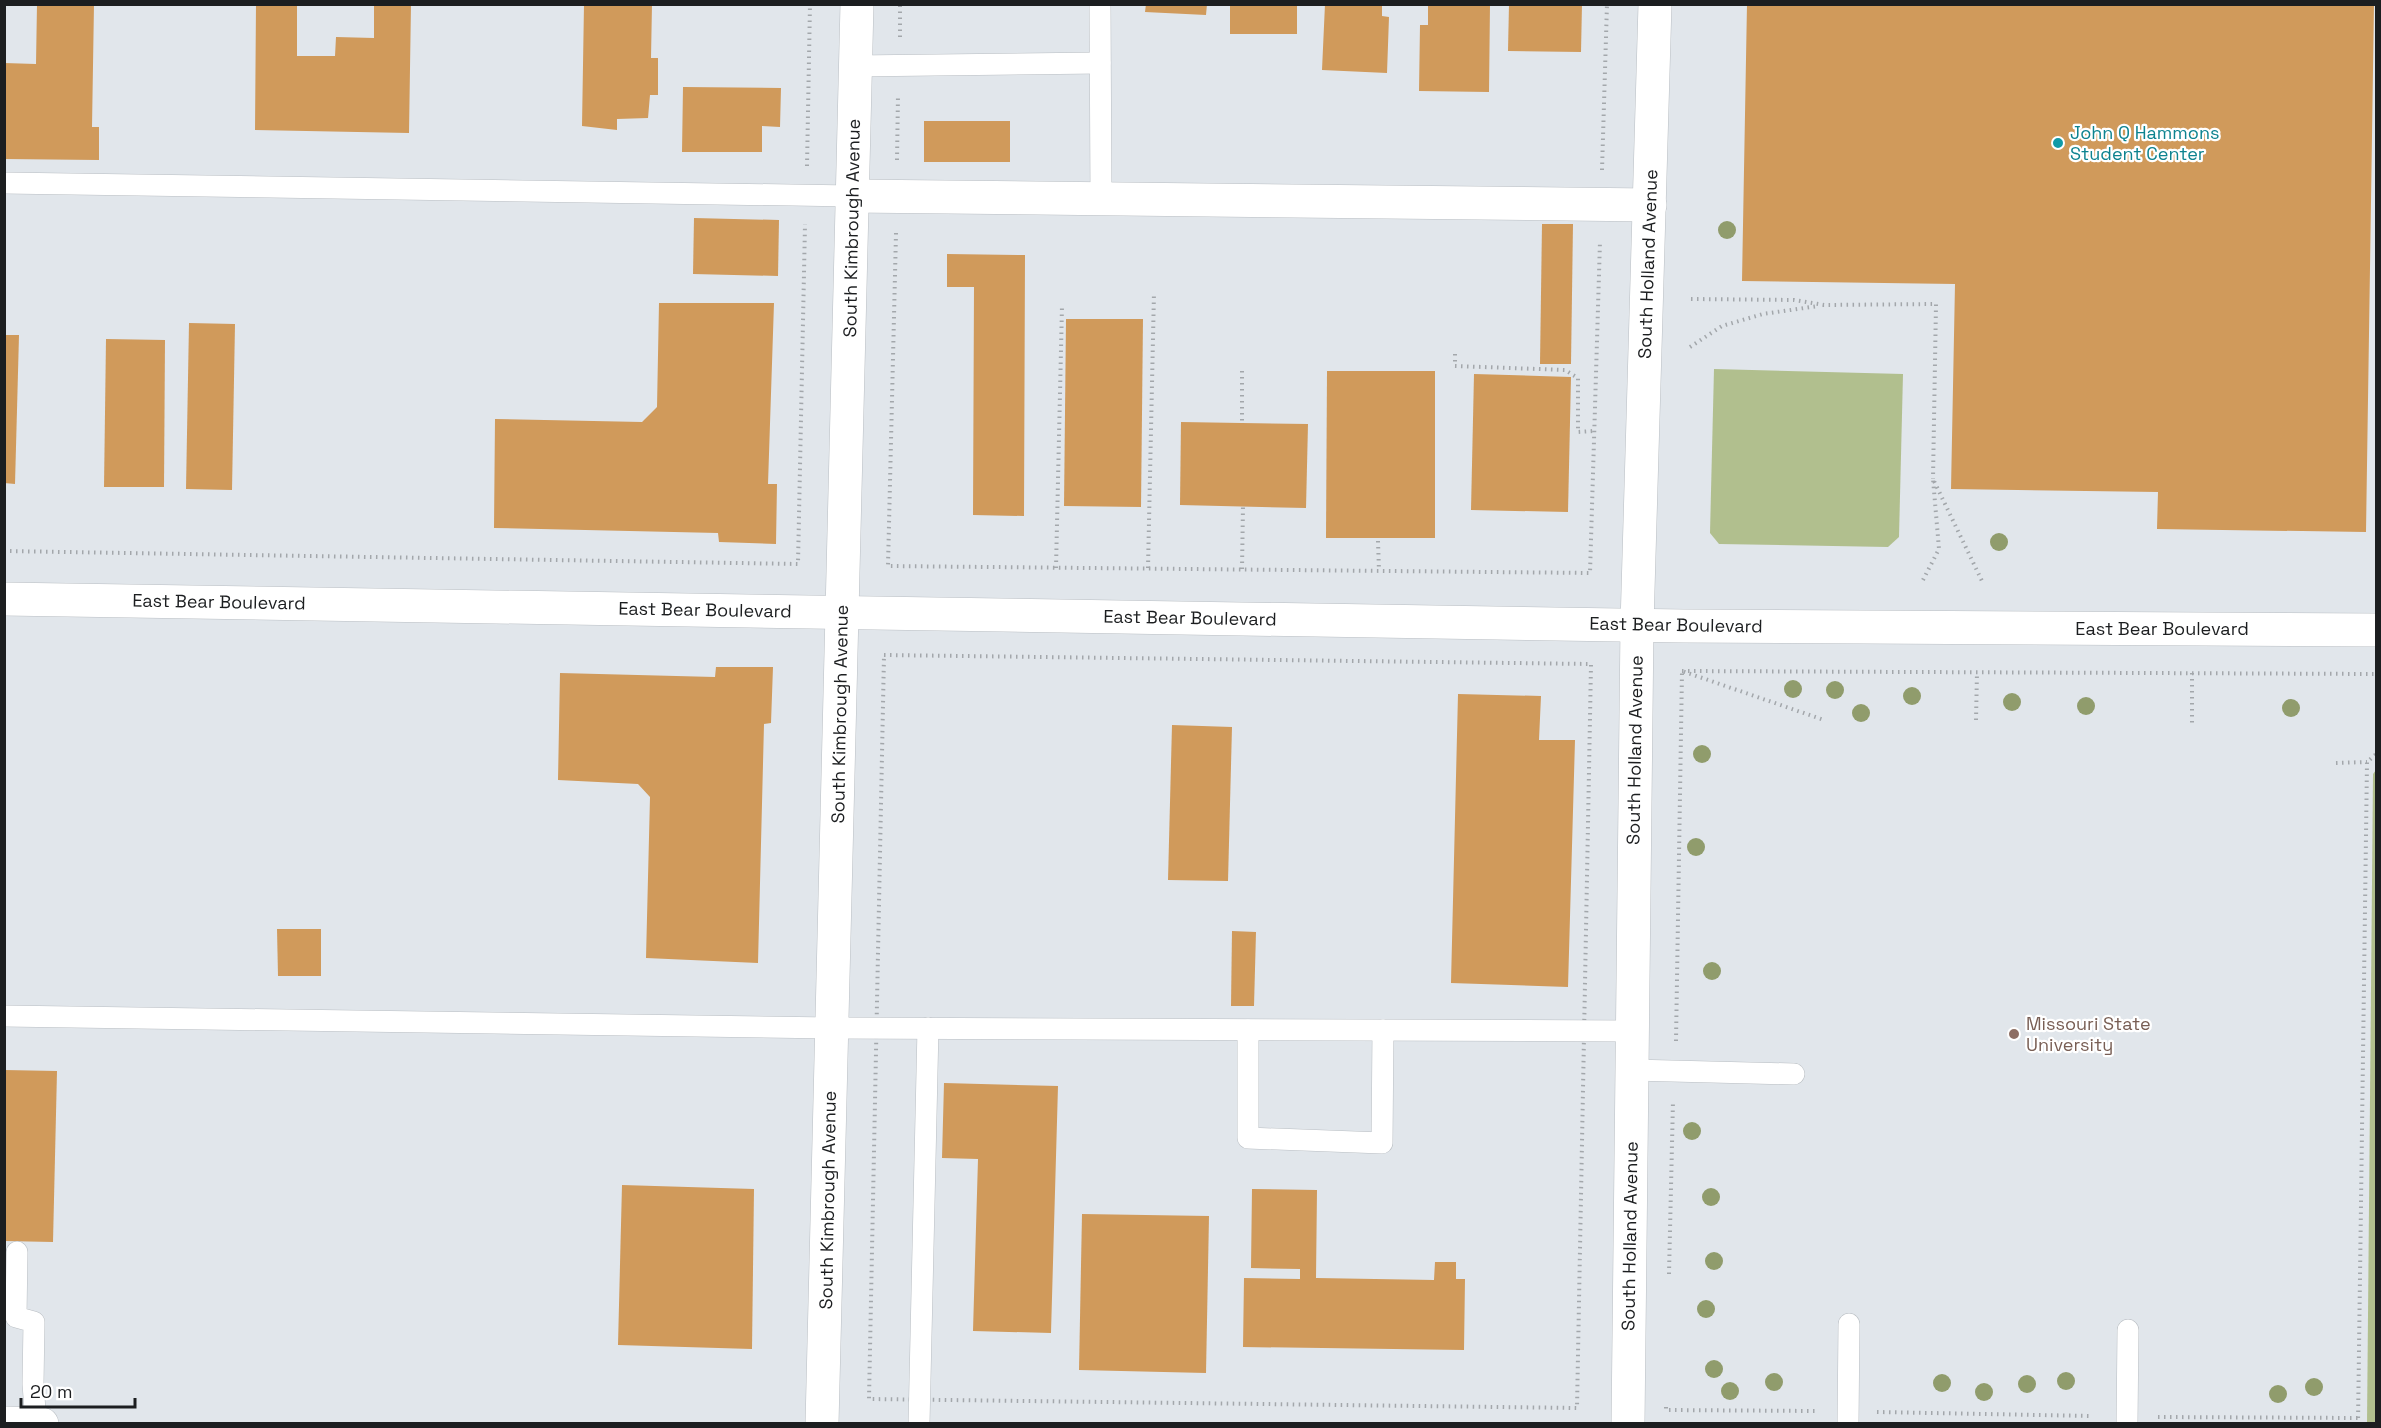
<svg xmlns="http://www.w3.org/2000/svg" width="2381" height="1428" viewBox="0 0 2381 1428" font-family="'Space Grotesk',sans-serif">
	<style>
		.green { fill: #b1bf8e }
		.building { fill: #d09a5b }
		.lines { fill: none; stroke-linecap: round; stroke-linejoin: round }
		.service-casing { stroke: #b9bec3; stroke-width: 22 }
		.minor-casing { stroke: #b9bec3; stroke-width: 34 }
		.secondary-casing { stroke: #b9bec3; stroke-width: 34 }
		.path { stroke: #a3a7ab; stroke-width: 4; stroke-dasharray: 1.5 4.5; stroke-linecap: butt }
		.service { stroke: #fff; stroke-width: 21 }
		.minor { stroke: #fff; stroke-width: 33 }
		.secondary { stroke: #fff; stroke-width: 33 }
		.tree { fill: #909c6c }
		.culture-dot { fill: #0f9aa8; stroke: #fff; stroke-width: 2 }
		.education-dot { fill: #8d6e63; stroke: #fff; stroke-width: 2 }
		.labels { text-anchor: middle; stroke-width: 4.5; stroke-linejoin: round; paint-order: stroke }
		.culture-label { font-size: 18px; fill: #0d838f; stroke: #fff; text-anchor: start }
		.street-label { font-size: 18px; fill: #1c1e20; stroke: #fff }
		.education-label { font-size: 18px; fill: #785e54; stroke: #fff; text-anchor: start }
	</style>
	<rect width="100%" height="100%" fill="#e1e6eb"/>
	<g class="green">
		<path d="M1714,369L1903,374L1899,537L1888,547L1719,544L1710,533Z"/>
		<path d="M2376,770V1423L2367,1424L2373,774Z"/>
	</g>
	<g class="building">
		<path d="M37,4H94L92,127H99V160L4,159V63L36,64Z"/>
		<path d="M256,4H297V56H335L336,37L374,38V4H411L409,133L255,130Z"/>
		<path d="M584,4H652L651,58H658V95H650L648,118L617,119V130L582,126Z"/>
		<path d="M1146,4H1207L1206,15L1145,12Z"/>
		<rect x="1230" y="4" width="67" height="30"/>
		<path d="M1325,4H1382V16L1389,17L1387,73L1322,70Z"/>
		<path d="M1428,4H1490L1489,92L1419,91L1420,25H1428Z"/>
		<path d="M1509,4H1582L1581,52L1508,51Z"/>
		<path d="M1747,4H2374L2366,532L2157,529L2158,492L1951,489L1955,284L1742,281Z"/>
		<path d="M683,87L781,88L780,127L762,126V152H682Z"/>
		<rect x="924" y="121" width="86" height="41"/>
		<path d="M694,218L779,220L778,276L693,274Z"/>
		<path d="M1542,224H1573L1571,364H1540Z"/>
		<path d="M947,254L1025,255L1024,516L973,515L974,287H947Z"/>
		<path d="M659,303H774L768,484H777L776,544L719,542L718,533L494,528L495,419L642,422L657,407Z"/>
		<path d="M1066,319H1143L1141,507L1064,506Z"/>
		<path d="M189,323L235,324L232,490L186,489Z"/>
		<path d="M4,335H19L15,484L4,483Z"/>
		<path d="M106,339L165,340L164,487H104Z"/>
		<path d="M1327,371H1435V538H1326Z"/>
		<path d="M1474,374L1571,377L1568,512L1471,510Z"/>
		<path d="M1181,422L1308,424L1306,508L1180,505Z"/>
		<path d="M716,667H773L771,723L764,724L758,963L646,958L650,797L638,784L558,780L560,673L715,677Z"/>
		<path d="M1458,694L1541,696L1539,740H1575L1568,987L1451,983Z"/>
		<path d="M1172,725L1232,727L1228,881L1168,880Z"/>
		<path d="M277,929H321V976H278Z"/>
		<path d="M1232,931L1256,932L1254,1006H1231Z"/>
		<path d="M4,1070L57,1071L53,1242L4,1241Z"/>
		<path d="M944,1083L1058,1086L1051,1333L973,1331L978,1159L942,1158Z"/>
		<path d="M622,1185L754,1189L752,1349L618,1345Z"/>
		<path d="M1252,1189L1317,1190L1316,1278L1434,1280L1435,1262H1456V1279H1465L1464,1350L1243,1347L1244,1278L1300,1279V1269L1251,1268Z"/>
		<path d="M1082,1214L1209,1216L1206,1373L1079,1370Z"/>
	</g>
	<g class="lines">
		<g class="service-casing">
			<g id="service">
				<path d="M1100,4L1101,199"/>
				<path d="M855,66L1100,63"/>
				<path d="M4,183L852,196"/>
				<path d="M4,1016L832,1028L1632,1031"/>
				<path d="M1248,1030V1138L1382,1143L1383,1030"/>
				<path d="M1632,1070L1794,1074"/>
				<path d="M17,1252L16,1317L34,1322L33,1384L36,1423"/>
				<path d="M919,1424L928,1028"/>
				<path d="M1848,1424L1849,1324"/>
				<path d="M2127,1424L2128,1330"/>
			</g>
		</g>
		<g class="minor-casing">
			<g id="minor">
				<path d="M852,196L1650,205"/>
				<path d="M4,599L1683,626L2376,630"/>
				<path d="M4,1423L42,1424"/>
				<path d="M1628,1424L1637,625L1655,4"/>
			</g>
		</g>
		<g class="secondary-casing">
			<path id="secondary" d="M822,1424L857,4"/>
		</g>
		<g class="path">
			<path d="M900,37V4"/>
			<path d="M897,160L898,95"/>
			<path d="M807,166L810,4"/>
			<path d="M1602,170L1607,4"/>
			<path d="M896,233L888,566L1590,573L1600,241"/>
			<path d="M1691,299L1794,300L1824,305L1936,304L1933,479"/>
			<path d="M1690,347L1722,326L1763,314L1818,306"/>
			<path d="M1455,354V366L1565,370L1578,378V432L1594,431"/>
			<path d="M1242,371V423"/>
			<path d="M1378,541L1379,571"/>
			<path d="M4,551L798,564L805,224"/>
			<path d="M1056,568L1062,306"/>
			<path d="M1148,568L1154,292"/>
			<path d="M1242,569L1243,506"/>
			<path d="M1923,580L1939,549L1933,479L1982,581"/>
			<path d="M884,655L1591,664L1577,1408L869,1399Z"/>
			<path d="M1682,671L2376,674"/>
			<path d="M2192,673V725"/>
			<path d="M1976,720L1977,672"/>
			<path d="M2336,763L2367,762"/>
			<path d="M1676,1041L1682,671L1824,720"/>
			<path d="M1669,1274L1673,1101"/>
			<path d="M1666,1407V1410L1815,1411"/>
			<path d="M1877,1412L2092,1416"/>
			<path d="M2158,1417L2358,1418"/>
			<path d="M2358,1424L2367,762L2376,754"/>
		</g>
		<use href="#service" class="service"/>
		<use href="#minor" class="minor"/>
		<use href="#secondary" class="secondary"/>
	</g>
	<g class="tree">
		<circle cx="1727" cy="230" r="9"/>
		<circle cx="1999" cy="542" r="9"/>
		<circle cx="1793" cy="689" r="9"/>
		<circle cx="1835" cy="690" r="9"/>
		<circle cx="1912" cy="696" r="9"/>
		<circle cx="2012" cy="702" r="9"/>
		<circle cx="2086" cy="706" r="9"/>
		<circle cx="2291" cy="708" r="9"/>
		<circle cx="1861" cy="713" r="9"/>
		<circle cx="1702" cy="754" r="9"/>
		<circle cx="1696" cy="847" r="9"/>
		<circle cx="1712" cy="971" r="9"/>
		<circle cx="1692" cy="1131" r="9"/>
		<circle cx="1711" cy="1197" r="9"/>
		<circle cx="1714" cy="1261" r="9"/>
		<circle cx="1706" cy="1309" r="9"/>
		<circle cx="1714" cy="1369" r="9"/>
		<circle cx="2066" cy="1381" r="9"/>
		<circle cx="1774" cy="1382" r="9"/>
		<circle cx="1942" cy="1383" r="9"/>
		<circle cx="2027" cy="1384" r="9"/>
		<circle cx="2314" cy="1387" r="9"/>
		<circle cx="1730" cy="1391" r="9"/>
		<circle cx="1984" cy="1392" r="9"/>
		<circle cx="2278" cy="1394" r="9"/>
	</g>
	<circle class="culture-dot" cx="2058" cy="143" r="6"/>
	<circle class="education-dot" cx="2014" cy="1034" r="6"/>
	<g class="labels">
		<g class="culture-label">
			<text x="2070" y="139">John Q Hammons<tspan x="2070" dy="21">Student Center</tspan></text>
		</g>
		<g class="street-label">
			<text transform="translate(852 228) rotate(-89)" y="6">South Kimbrough Avenue</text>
			<text transform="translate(1648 264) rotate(-88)" y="6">South Holland Avenue</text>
			<text transform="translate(219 602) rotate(1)" y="6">East Bear Boulevard</text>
			<text transform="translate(705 610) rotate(1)" y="6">East Bear Boulevard</text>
			<text transform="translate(1190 618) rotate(1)" y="6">East Bear Boulevard</text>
			<text transform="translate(1676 625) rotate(1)" y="6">East Bear Boulevard</text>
			<text x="2162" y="635">East Bear Boulevard</text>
			<text transform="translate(840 714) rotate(-89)" y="6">South Kimbrough Avenue</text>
			<text transform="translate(1635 750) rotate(-89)" y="6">South Holland Avenue</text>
			<text transform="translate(828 1200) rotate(-89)" y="6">South Kimbrough Avenue</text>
			<text transform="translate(1630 1236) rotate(-89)" y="6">South Holland Avenue</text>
		</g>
		<g class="education-label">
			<text x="2026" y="1030">Missouri State<tspan x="2026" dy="21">University</tspan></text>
		</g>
	</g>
	<rect width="2381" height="1428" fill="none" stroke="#1c1e20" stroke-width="12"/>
	<path d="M21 1398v9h114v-9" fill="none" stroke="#1c1e20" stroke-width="3"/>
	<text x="30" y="1398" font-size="18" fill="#1c1e20" stroke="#ffffff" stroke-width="4.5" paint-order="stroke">20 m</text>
</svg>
